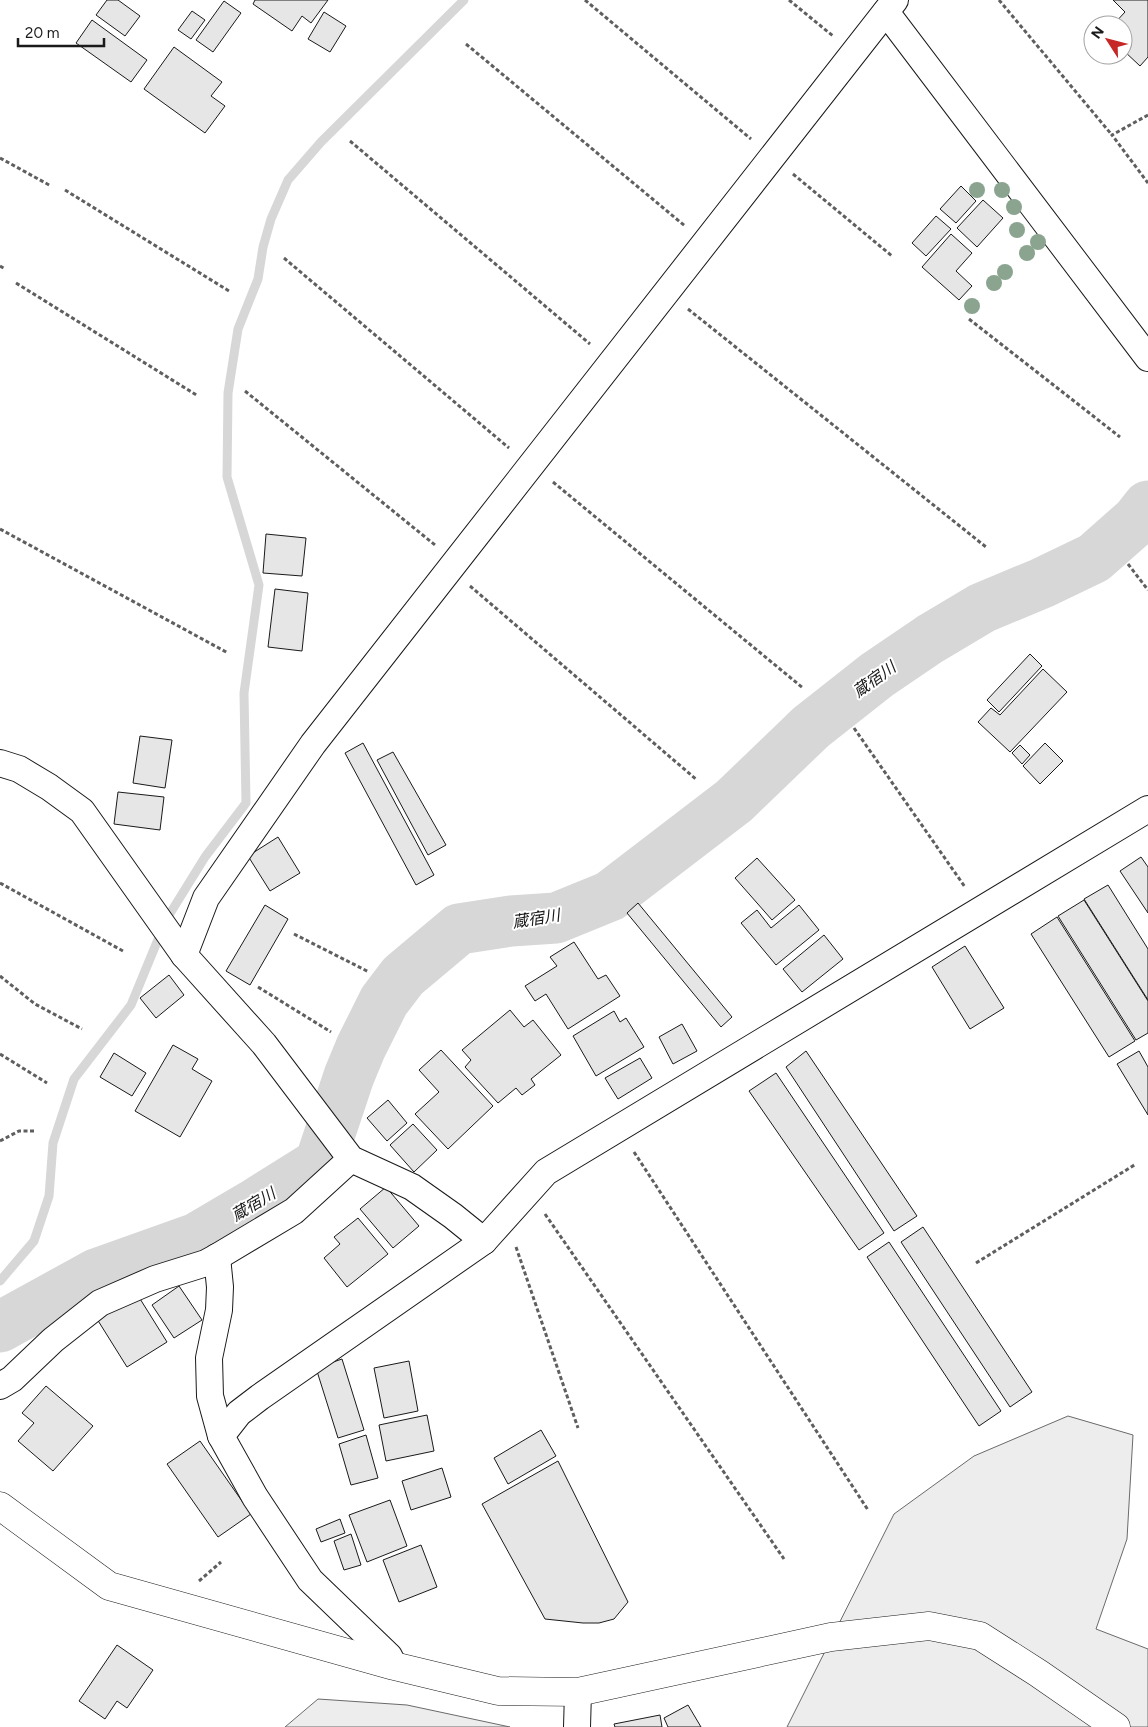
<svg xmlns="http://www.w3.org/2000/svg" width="1148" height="1727" viewBox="0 0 1148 1727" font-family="Figtree,'Noto Sans JP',sans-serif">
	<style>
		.green { fill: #ededed; stroke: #6a6a6a }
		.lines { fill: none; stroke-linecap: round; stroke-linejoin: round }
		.stream { stroke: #d7d7d7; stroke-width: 9 }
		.river { stroke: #d7d7d7; stroke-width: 51 }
		.building { fill: #e6e6e6; stroke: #1a1a1a }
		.street-casing { stroke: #1a1a1a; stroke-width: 28 }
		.secondary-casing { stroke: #1a1a1a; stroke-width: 29 }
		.path { stroke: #5f5f5f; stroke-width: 3; stroke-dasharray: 4 2.5; stroke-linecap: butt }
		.street { stroke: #fff; stroke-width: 26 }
		.secondary { stroke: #fff; stroke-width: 28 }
		.tree { fill: #8aa48f }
		.labels { text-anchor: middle; stroke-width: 4; stroke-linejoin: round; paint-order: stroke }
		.water-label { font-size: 16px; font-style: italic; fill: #1a1a1a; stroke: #fff }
	</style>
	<rect width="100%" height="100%" fill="#fff"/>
	<g class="green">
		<path d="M1068,1416L1133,1435L1127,1539L1096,1629L1148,1649V1727H787L894,1514L974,1456Z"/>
		<path d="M318,1699L407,1705L510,1727H285Z"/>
	</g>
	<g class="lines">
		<path class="stream" d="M0,1281L34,1241L49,1196L53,1143L74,1079L131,1005L166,920L205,857L246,803L244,693L259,585L227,477L228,393L238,329L258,279L263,247L271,219L288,180L321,142L464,0"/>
		<path class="river" d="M0,1327L96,1274L197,1238L253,1205L320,1163L349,1076L361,1047L384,1001L403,976L459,929L511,921L556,918L610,896L734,801L811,727L877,675L930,639L982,608L1042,583L1094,558L1137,520L1148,506"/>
	</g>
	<g class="building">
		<path d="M107,0H118L140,16L125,36L96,15Z"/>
		<path d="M255,0H328L311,23L302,16L292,31L253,4Z"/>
		<path d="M1113,0H1148V57L1140,66L1123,50V25H1113L1125,12Z"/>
		<path d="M224,1L241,13L213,52L196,40Z"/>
		<path d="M192,11L205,20L191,39L178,30Z"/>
		<path d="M324,12L346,26L330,52L308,39Z"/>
		<path d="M92,20L147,60L131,82L76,43Z"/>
		<path d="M174,47L222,82L211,96L225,106L205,133L144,89Z"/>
		<path d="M961,186L976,201L956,223L940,209Z"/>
		<path d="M983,200L1003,218L977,247L957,228Z"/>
		<path d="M936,216L951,229L926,256L912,243Z"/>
		<path d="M951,234L972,253L956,271L972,286L959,300L922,267Z"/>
		<path d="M266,534L306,538L302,576L263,573Z"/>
		<path d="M275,589L308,593L302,651L268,647Z"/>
		<path d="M1030,654L1042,666L999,712L987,700Z"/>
		<path d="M1043,669L1067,692L1010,752L978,722L991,708L1000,715Z"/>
		<path d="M140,736L172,740L165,788L133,783Z"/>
		<path d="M363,743L434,875L416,885L345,753Z"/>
		<path d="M1045,743L1063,761L1040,784L1023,766Z"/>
		<path d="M1020,745L1030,755L1022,764L1012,753Z"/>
		<path d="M393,752L446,845L428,855L377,760Z"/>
		<path d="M118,792L164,797L160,830L114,824Z"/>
		<path d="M278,837L300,873L270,891L248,856Z"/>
		<path d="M1141,857L1148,867V913L1120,871Z"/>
		<path d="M757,858L795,900L772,920L735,878Z"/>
		<path d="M1108,885L1148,949V1000L1084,899Z"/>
		<path d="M1084,900L1148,1001V1033L1136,1040L1058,916Z"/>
		<path d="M638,903L732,1017L721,1027L627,913Z"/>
		<path d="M265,905L288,919L250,985L226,971Z"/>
		<path d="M799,905L819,930L776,965L741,923L757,910L771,928Z"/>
		<path d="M1057,917L1135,1041L1109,1057L1031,934Z"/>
		<path d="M824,935L843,959L802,992L783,969Z"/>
		<path d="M574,942L598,979L606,975L620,996L568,1029L546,994L535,1001L525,986L557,966L550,957Z"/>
		<path d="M965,946L1004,1008L970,1029L932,967Z"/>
		<path d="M169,975L184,995L156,1018L140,998Z"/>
		<path d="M510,1010L524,1027L533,1020L561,1055L531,1079L535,1085L522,1095L516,1088L498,1103L465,1067L471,1060L462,1050Z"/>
		<path d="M614,1011L620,1022L626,1018L644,1047L596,1076L573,1036Z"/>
		<path d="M682,1024L697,1051L673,1064L659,1037Z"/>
		<path d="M173,1045L198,1059L192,1069L212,1081L180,1137L135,1111Z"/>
		<path d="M441,1050L493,1106L448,1149L415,1114L439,1092L419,1070Z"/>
		<path d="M806,1051L917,1216L894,1231L786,1067Z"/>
		<path d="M1139,1051L1148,1067V1115L1117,1064Z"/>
		<path d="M114,1053L146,1073L132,1096L100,1077Z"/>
		<path d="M640,1058L652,1078L618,1099L605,1078Z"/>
		<path d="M776,1073L884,1233L859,1250L749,1091Z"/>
		<path d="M388,1100L407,1123L387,1141L367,1118Z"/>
		<path d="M413,1124L437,1150L414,1172L390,1145Z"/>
		<path d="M386,1187L419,1226L393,1248L360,1209Z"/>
		<path d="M358,1218L388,1254L347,1287L324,1258L340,1244L334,1237Z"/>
		<path d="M923,1227L1032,1392L1010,1407L901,1242Z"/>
		<path d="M889,1242L1001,1411L979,1426L867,1257Z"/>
		<path d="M179,1286L202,1320L174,1338L152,1305Z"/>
		<path d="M137,1294L167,1342L127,1367L97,1319Z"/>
		<path d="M342,1359L364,1430L338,1438L316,1368Z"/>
		<path d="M409,1361L418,1411L384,1418L374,1368Z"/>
		<path d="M46,1386L93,1426L53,1471L18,1441L34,1423L22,1413Z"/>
		<path d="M427,1415L434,1451L386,1461L379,1425Z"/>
		<path d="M541,1430L556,1456L508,1484L494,1458Z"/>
		<path d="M366,1435L378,1478L351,1485L339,1444Z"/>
		<path d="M200,1441L251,1514L218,1537L167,1464Z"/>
		<path d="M558,1461L628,1602L614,1619L599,1623H583L545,1619L482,1504Z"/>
		<path d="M442,1468L451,1497L411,1510L402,1481Z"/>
		<path d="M390,1500L407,1546L367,1562L349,1515Z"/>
		<path d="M340,1519L345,1533L321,1542L316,1529Z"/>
		<path d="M351,1534L361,1565L344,1570L334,1541Z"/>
		<path d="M421,1545L437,1587L399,1602L383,1560Z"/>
		<path d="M117,1645L153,1670L127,1708L117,1701L105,1719L79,1701Z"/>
		<path d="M688,1705L701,1727H668L664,1718Z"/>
		<path d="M660,1715L662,1727H615L614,1724Z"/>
	</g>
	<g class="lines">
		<g class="street-casing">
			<g id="street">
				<path d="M886,12L1148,358"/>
				<path d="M0,763L19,769L49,787L82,811L184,955L264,1044L351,1159L412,1187L453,1216L484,1241"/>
				<path d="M184,955L206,898L313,744L895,0"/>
				<path d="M217,1257L220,1287L219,1310L209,1358L210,1396L221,1436"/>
				<path d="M0,1386L12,1379L53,1340L100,1303L155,1279L206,1263L217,1257L294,1211L351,1159"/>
				<path d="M394,1666L389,1656L310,1580L255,1497L221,1436L239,1413L260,1397L484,1241L546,1172L1148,809"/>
				<path d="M577,1727L578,1692"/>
			</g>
		</g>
		<g class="secondary-casing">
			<path id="secondary" d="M0,1506L109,1586L394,1666L498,1691L578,1692L831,1637L929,1626L980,1636L1038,1673L1116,1727"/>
		</g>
		<g class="path">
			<path d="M585,0L751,139"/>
			<path d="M789,0L833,36"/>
			<path d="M999,0L1112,135"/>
			<path d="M466,44L685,226"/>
			<path d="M1148,115L1112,135L1148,183"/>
			<path d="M350,141L590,344"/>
			<path d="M0,158L51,186"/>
			<path d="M793,174L892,256"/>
			<path d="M65,190L229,291"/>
			<path d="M284,258L509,448"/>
			<path d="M0,266L5,269"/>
			<path d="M16,283L198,396"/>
			<path d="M688,309L986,547"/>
			<path d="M969,319L1120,437"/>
			<path d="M245,391L435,545"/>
			<path d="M553,482L803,688"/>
			<path d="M0,529L228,653"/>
			<path d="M1128,564L1148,590"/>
			<path d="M470,586L697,780"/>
			<path d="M854,728L965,887"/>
			<path d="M0,883L123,951"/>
			<path d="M294,934L369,972"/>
			<path d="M0,976L35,1004L82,1029"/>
			<path d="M258,987L331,1032"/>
			<path d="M0,1054L47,1083"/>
			<path d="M0,1141L19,1131H34"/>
			<path d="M634,1152L868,1510"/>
			<path d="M545,1214L784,1559"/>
			<path d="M516,1247L578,1428"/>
			<path d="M976,1263L1136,1164"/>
			<path d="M199,1581L221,1562"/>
		</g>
		<use href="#street" class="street"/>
		<use href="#secondary" class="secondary"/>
	</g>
	<g class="tree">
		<circle cx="977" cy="190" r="8"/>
		<circle cx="1002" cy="190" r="8"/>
		<circle cx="1014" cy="207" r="8"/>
		<circle cx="1017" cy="230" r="8"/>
		<circle cx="1038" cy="242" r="8"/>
		<circle cx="1027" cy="253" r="8"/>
		<circle cx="1005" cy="272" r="8"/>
		<circle cx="994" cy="283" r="8"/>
		<circle cx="972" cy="306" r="8"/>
	</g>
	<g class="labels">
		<g class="water-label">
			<text transform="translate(874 679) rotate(-36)" y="6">蔵宿川</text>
			<text transform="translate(536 918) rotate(-9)" y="6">蔵宿川</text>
			<text transform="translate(253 1204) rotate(-31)" y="6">蔵宿川</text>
		</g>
	</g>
	<g transform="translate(1108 40) rotate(306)"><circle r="24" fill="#ffffff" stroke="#a3a3a3"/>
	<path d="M0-4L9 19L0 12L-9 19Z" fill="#c62828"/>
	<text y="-8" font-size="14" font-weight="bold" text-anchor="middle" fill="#1a1a1a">N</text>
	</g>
	<path d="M18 38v8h86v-8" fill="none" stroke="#1a1a1a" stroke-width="2.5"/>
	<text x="25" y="38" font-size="15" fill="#1a1a1a" stroke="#ffffff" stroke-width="4" paint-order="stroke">20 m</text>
</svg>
